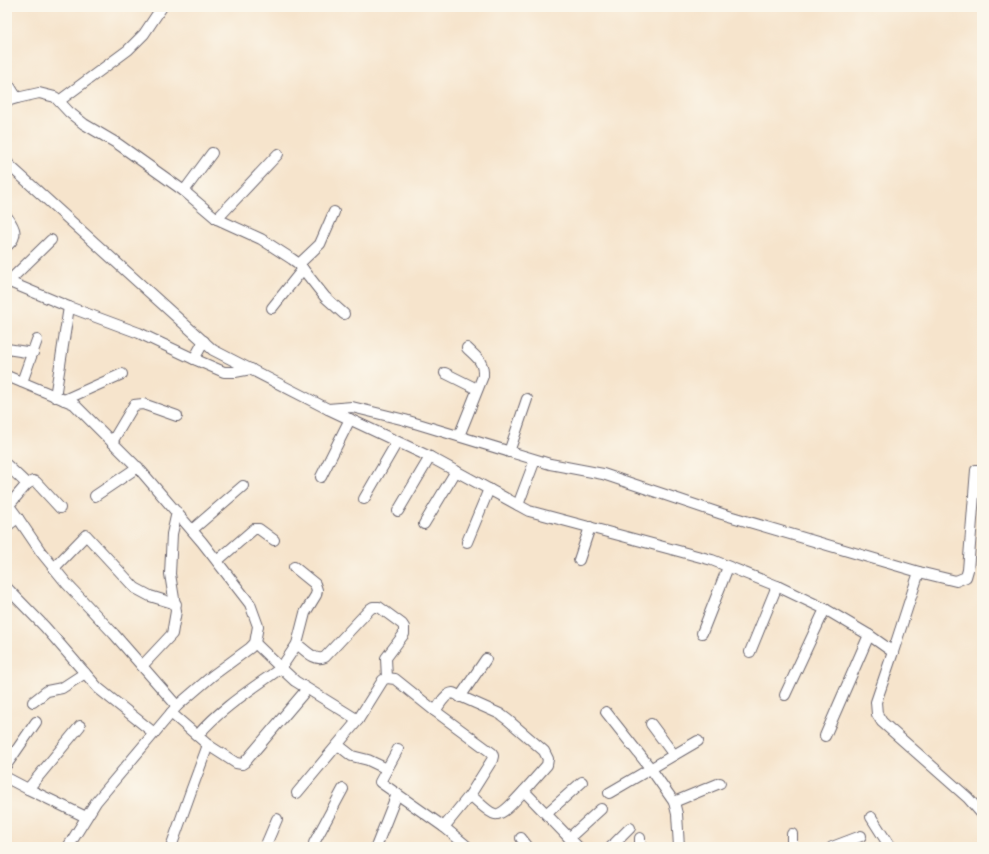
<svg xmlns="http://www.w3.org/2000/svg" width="989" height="854" viewBox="0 0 989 854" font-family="'Patrick Hand',sans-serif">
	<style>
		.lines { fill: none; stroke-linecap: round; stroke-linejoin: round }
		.street-casing { stroke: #6c666e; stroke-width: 12 }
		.street { stroke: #fff; stroke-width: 10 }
	</style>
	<rect width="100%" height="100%" fill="#fbf7ec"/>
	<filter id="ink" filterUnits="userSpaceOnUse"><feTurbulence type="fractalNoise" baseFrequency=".025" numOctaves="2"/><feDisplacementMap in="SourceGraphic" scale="8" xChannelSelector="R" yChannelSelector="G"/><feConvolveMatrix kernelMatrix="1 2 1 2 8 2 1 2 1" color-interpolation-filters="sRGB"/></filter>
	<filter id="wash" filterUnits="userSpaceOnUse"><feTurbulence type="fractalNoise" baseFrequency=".012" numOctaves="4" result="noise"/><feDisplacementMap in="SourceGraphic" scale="16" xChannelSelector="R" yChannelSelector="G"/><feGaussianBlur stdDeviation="0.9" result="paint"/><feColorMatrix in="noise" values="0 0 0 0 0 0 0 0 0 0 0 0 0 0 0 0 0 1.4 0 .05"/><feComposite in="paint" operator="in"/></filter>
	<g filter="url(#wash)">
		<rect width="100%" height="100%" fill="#f6e4cc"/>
	</g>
	<g filter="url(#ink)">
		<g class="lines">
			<g class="street-casing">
				<g id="street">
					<path d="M7,82L17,98L7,101"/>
					<path d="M17,98L39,93L55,97L69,112L84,124L118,144L184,191L217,219L261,239L292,259L299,264L325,297L344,314"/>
					<path d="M59,101L128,50L144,34L162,7"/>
					<path d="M7,162L10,166L213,350L328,409L430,457L529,511L712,560L777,586L825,609L869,635L893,652L876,702L877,714L882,722L968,798L982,814"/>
					<path d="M184,191L212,153"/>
					<path d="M7,217C15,228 19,236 7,246"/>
					<path d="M217,219L278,154"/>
					<path d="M299,264L320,244L334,212"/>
					<path d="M7,281L69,307L139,333L194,359L204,341"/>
					<path d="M8,282L51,240"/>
					<path d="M272,308L303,269"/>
					<path d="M7,349L33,353"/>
					<path d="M194,359L224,372H235L251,369"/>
					<path d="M445,373L477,389"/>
					<path d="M7,376L74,404L141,471L202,542L250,604L258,626L255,643L250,648L212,676L177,706L96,802L68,847"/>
					<path d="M22,382L37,340"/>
					<path d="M55,397L69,307"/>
					<path d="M64,400L122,374"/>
					<path d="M328,409L352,407L405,420L550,464L603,474L722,514L919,572L893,652"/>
					<path d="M459,436L483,376C484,361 476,357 467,348"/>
					<path d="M112,442L134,405L143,404L177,416"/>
					<path d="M509,452L527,399"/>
					<path d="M7,465L27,484"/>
					<path d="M321,477L350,419"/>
					<path d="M95,496L138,467"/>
					<path d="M364,499L397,442"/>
					<path d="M7,503L18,518L7,526"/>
					<path d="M9,505L27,484L33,481L36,482L60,508"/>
					<path d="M518,505L535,460"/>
					<path d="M398,511L430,457"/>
					<path d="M18,518L41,552L67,584L114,634L177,706"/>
					<path d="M424,524L456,471"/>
					<path d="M192,530L243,486"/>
					<path d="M467,542L489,489"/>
					<path d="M579,560L590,527"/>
					<path d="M217,561L254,529H259L274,540"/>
					<path d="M54,568L86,535L135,588L150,596L176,604"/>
					<path d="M919,572L956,581L966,577L968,570L976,470"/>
					<path d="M7,588L45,627L98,688L154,733"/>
					<path d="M702,633L728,567"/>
					<path d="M255,643L281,668L297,644L305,613L316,595L317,590L315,584L294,567"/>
					<path d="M297,644C305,650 315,662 325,657L370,609L373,607H379L402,624L404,627V634L386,658L387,678"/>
					<path d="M750,652L777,586"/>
					<path d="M142,666L172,634L176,611L170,574L172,534L177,512"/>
					<path d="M785,695L825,609"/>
					<path d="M460,697L486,659"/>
					<path d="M33,702L47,691L62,688L85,673"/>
					<path d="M435,711C440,705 444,694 453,693L500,714L508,720L544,751L548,759L547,765L524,791L578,847"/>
					<path d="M606,712L651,769L674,802L677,814L679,847"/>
					<path d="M171,713L208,745L236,763L242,764L245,762L307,689"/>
					<path d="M651,724L674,755"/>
					<path d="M80,726L28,789L86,817"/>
					<path d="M198,735C221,708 252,689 281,668L295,681L358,720L383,680L387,678L395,679L435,711L492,753L493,756L492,760L470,795L444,827"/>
					<path d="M825,736L869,635"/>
					<path d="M338,745L352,756L368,760L387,769"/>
					<path d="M398,749L380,782L444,827L468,847"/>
					<path d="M7,764L36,722"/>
					<path d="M7,778L28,789"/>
					<path d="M297,793L358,720"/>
					<path d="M609,793L698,741"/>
					<path d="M470,795C476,799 488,813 495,814C503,816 518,797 524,791"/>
					<path d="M674,802L720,783"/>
					<path d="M546,814L582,782"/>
					<path d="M871,817L890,847"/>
					<path d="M792,834V847"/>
					<path d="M521,838L528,847"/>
					<path d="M569,838L601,809"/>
					<path d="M171,847L191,791L208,745"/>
					<path d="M265,847L277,819"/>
					<path d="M315,847L314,843L343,789"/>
					<path d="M376,847L397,794"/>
					<path d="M611,847L630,828"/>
					<path d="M640,847V838"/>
					<path d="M832,847L861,836"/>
				</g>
			</g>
			<use href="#street" class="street"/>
		</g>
	</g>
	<rect width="989" height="854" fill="none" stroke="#fbf7ec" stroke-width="24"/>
</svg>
